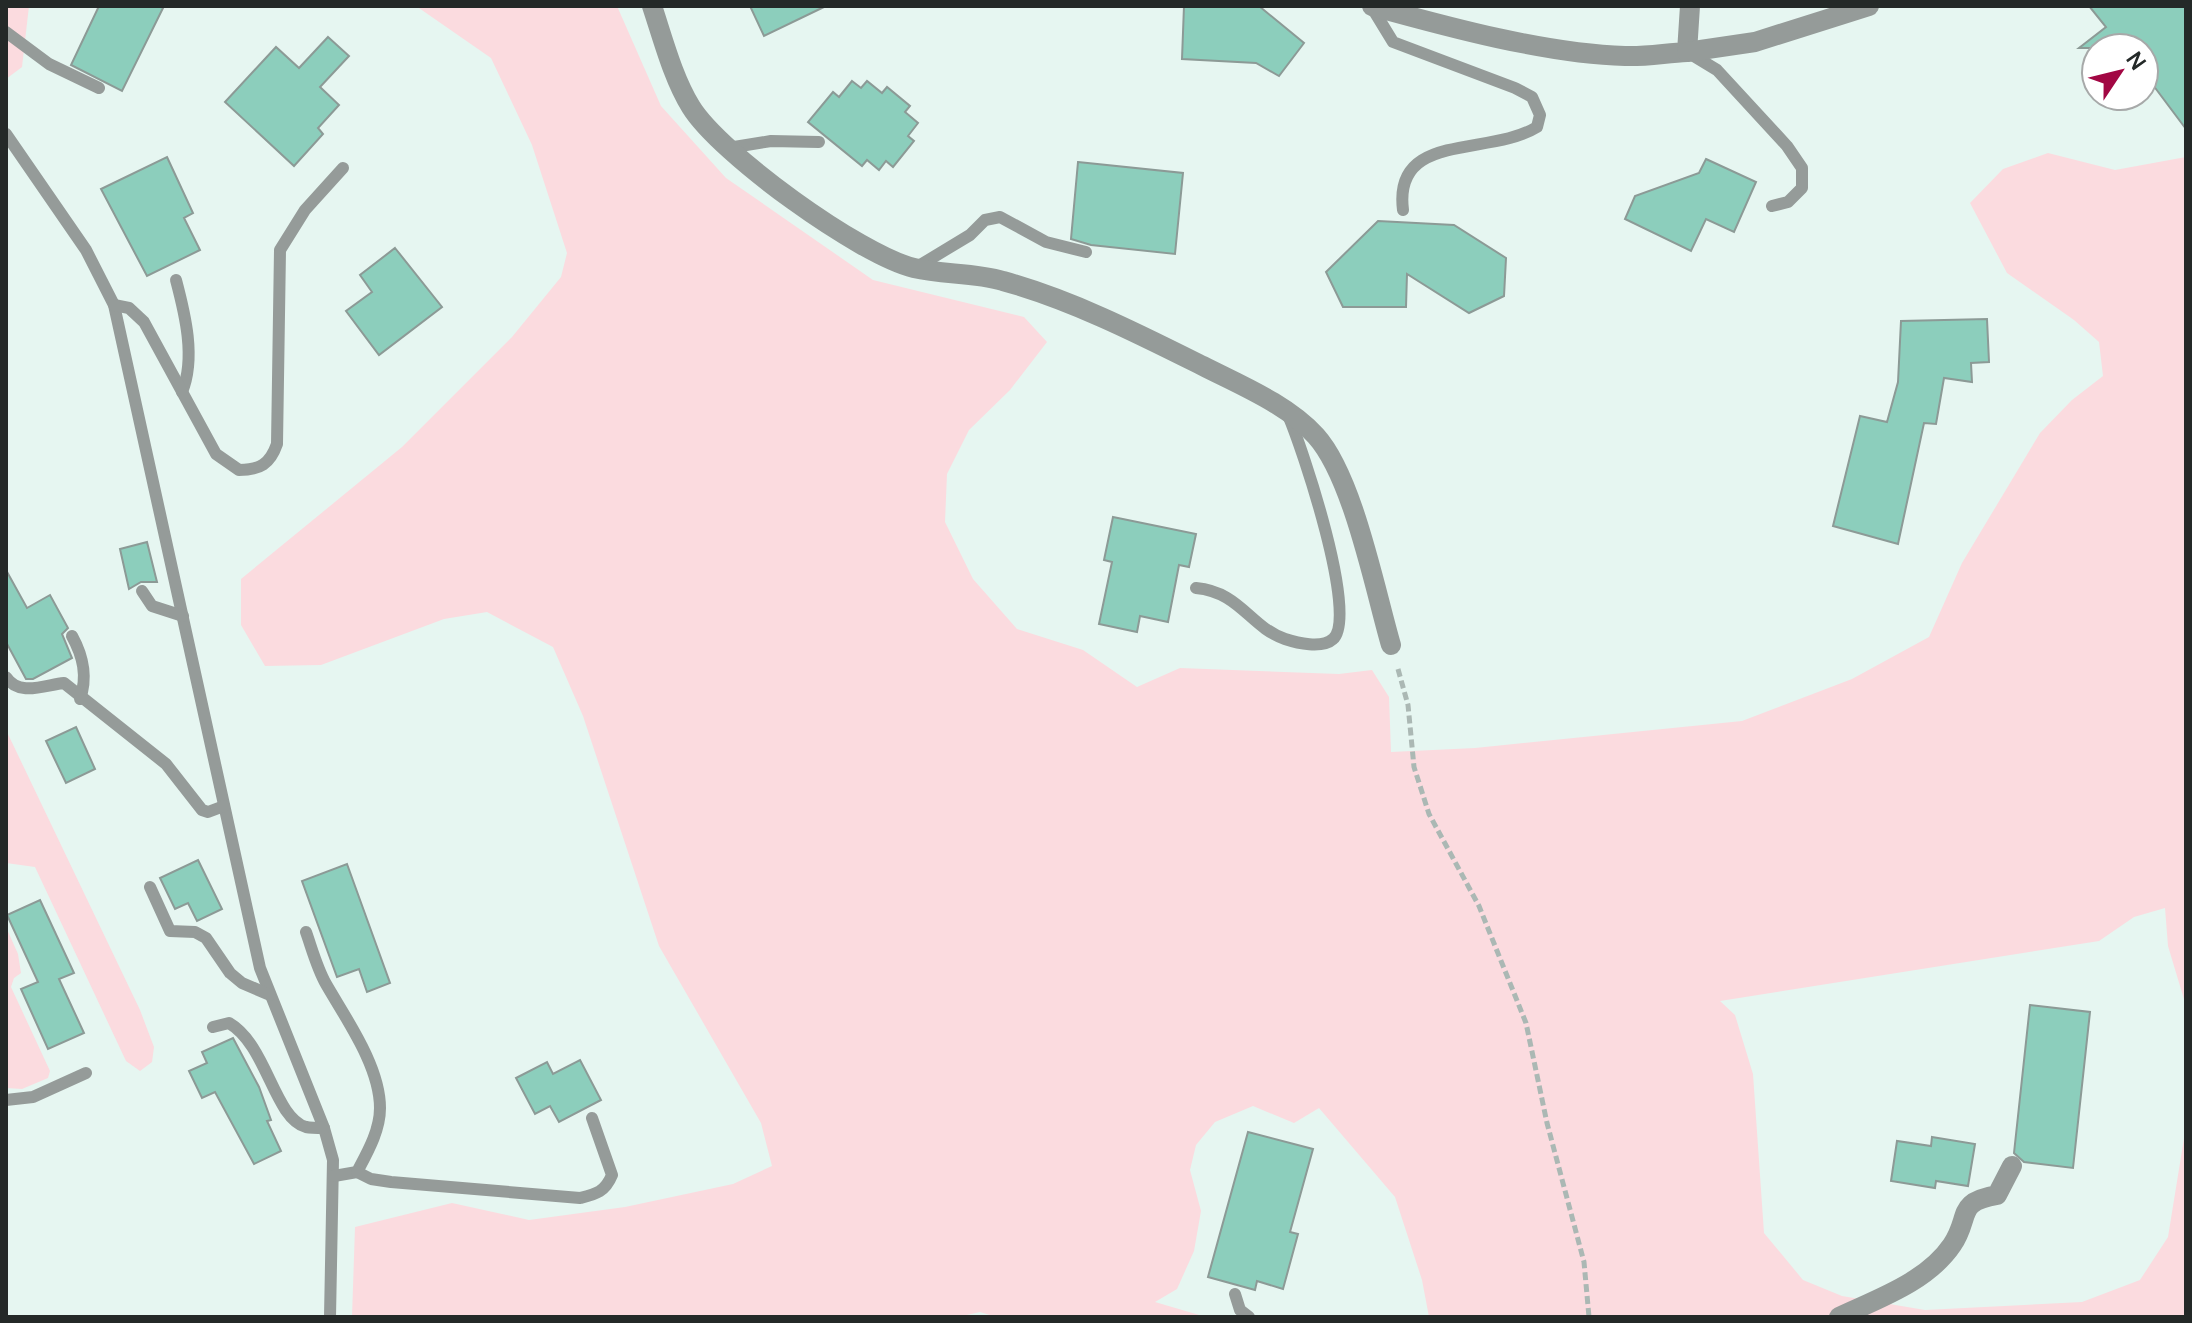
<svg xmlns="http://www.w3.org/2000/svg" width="2192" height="1323" viewBox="0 0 2192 1323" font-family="Manrope,sans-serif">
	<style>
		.green { fill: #fbdbdf }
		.building { fill: #8ccebc; stroke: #8c9a96; stroke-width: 2 }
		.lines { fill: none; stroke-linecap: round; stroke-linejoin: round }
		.path { stroke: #abb8b4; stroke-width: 5; stroke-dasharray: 8 4; stroke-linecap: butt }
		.lane { stroke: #959b99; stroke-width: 12 }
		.street { stroke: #959b99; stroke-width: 20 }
	</style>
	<rect width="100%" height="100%" fill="#e6f6f1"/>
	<g class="green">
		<path d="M6,6H29L22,67L6,79Z"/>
		<path d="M416,6H617L661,106L726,178L873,280L1024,317L1047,342L1010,390L969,430L947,474L945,522L973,579L1017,629L1083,650L1137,687L1180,668L1339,674L1372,670L1389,697L1391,752L1475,748L1742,721L1852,679L1929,637L1962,563L2040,433L2072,400L2103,376L2099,342L2074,320L2007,273L1970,203L2003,169L2048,153L2115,170L2186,157V1006L2168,946L2165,908L2134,917L2099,941L1720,1001L1735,1015L1753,1074L1764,1233L1803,1280L1842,1296L1925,1310L2082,1302L2140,1280L2168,1237L2186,1126V1317H1429L1422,1280L1395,1197L1319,1108L1294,1123L1253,1106L1215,1122L1196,1145L1190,1170L1201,1211L1194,1251L1177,1289L1155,1302L1206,1317H996L980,1312L958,1317H352L355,1227L452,1203L529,1220L625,1207L733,1184L772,1166L761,1123L659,946L583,716L553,647L487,612L444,619L321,665L265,666L241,625V579L402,447L512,337L561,277L567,253L532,145L491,58Z"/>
		<path d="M6,730L140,1010L154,1047L152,1062L140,1071L126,1061L35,867L6,863Z"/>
		<path d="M6,927L18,954L21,973L14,978L11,987L50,1071L48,1078L22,1089L6,1088Z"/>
	</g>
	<g class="building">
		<path d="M99,6H164L122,91L71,65Z"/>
		<path d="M750,6H826L764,36Z"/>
		<path d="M1184,6H1259L1304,43L1279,76L1256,63L1182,59Z"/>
		<path d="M2089,6H2186V129L2144,73V48H2079L2106,27Z"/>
		<path d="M328,37L349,56L320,87L339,105L318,128L323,134L294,166L225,102L276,47L299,68Z"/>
		<path d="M852,81L861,88L867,81L882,93L887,87L910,106L905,112L918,123L908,136L914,141L893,167L886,161L879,170L867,160L862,166L808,122L833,92L839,97Z"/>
		<path d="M167,157L193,213L184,218L200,250L147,276L101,189Z"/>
		<path d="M1706,159L1756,182L1734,232L1706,219L1691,251L1625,219L1635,196L1699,173Z"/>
		<path d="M1078,162L1183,173L1175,254L1091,245L1071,239Z"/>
		<path d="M1378,221L1454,225L1506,258L1504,296L1469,313L1407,274L1406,307H1343L1326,272Z"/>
		<path d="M395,248L442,307L379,355L346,311L372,292L360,275Z"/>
		<path d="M1987,319L1989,362L1971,363L1972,382L1944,378L1936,424L1924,423L1898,544L1833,526L1860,416L1887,422L1898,382L1901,321Z"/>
		<path d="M1113,517L1196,534L1189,567L1179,565L1168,622L1140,616L1137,632L1099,624L1112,562L1104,560Z"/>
		<path d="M147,542L157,582H141L129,589L120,549Z"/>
		<path d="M6,570L27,608L50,595L68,628L62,634L72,658L33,679H26L6,642Z"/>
		<path d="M76,727L95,769L66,783L46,741Z"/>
		<path d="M198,860L222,909L197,921L188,903L175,909L160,878Z"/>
		<path d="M347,864L390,983L367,992L359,969L337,977L302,881Z"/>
		<path d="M40,900L74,973L59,979L84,1033L48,1049L21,989L38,982L7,915Z"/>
		<path d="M2030,1005L2090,1012L2073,1168L2024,1162L2014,1153Z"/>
		<path d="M233,1038L259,1087L271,1120L267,1121L281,1151L254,1164L215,1092L202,1098L189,1071L207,1063L202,1052Z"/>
		<path d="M580,1060L601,1100L559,1122L550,1106L535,1114L516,1078L547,1062L553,1074Z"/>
		<path d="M1248,1132L1313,1149L1290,1232L1298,1234L1283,1289L1257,1281L1255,1290L1208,1277Z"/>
		<path d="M1932,1137L1975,1144L1968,1186L1936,1181L1935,1188L1891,1181L1897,1141L1931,1146Z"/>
	</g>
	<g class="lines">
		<path class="path" d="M1398,669L1408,705L1414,767L1429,814L1479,906L1526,1023L1547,1123L1584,1262L1589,1317"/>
		<g class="lane">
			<path d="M1371,6L1393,42L1515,88L1532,97L1540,115L1537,127C1489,157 1393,131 1403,210"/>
			<path d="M6,32L49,64L99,88"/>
			<path d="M1689,53L1717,70L1787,146L1802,168V188L1788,202L1772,206"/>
			<path d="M6,134L86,250L114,305L260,968L324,1128L333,1160L330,1317"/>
			<path d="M728,148L771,141L819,142"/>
			<path d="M917,267L970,235L985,220L1000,217L1046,242L1086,252"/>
			<path d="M176,280C185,314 196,358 182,392"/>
			<path d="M114,305L129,308L144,322L216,454L239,470C260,470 270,464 277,444L280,250L305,210L343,168"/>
			<path d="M1196,588C1240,592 1250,627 1285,639C1297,643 1322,649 1333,639C1359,617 1302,447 1288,415"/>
			<path d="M142,591L152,606L183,616"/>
			<path d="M72,636C83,656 88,676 80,699"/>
			<path d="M6,677C19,697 45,685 64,683L166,764L202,810L208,812L224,806"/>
			<path d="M150,887L170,931L195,932L206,938L230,973L242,983L270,995"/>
			<path d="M306,932C312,949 317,968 326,984C346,1019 380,1066 380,1108C380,1131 367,1153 357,1172L334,1176"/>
			<path d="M213,1027L229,1023C267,1045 274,1118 306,1127C311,1128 319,1128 324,1128"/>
			<path d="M6,1100L33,1097L86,1073"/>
			<path d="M357,1172L371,1179L391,1182L580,1198C596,1194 605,1192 612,1175L592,1118"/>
			<path d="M1235,1294L1240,1310L1249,1317"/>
		</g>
		<g class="street">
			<path d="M652,6C663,39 673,78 691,107C720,154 860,255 914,268C943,275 974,272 1003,281C1072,300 1139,334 1203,366C1240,385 1287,404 1316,436C1353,477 1375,590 1391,645"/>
			<path d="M1372,6C1448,27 1547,54 1625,56C1645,57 1666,53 1687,52L1690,6"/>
			<path d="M1687,52L1755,42L1869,6"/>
			<path d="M1839,1317C1877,1299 1927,1282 1952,1245C1971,1217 1955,1202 1997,1195L2012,1166"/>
		</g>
	</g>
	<rect width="2192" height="1323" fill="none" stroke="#242928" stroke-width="16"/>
	<g transform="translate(2120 72) rotate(55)"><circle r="38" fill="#ffffff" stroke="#a7a9a9" stroke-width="2"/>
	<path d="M0-6L14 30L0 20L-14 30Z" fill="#a20743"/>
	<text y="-12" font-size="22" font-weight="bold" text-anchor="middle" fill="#242928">N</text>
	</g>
</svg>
